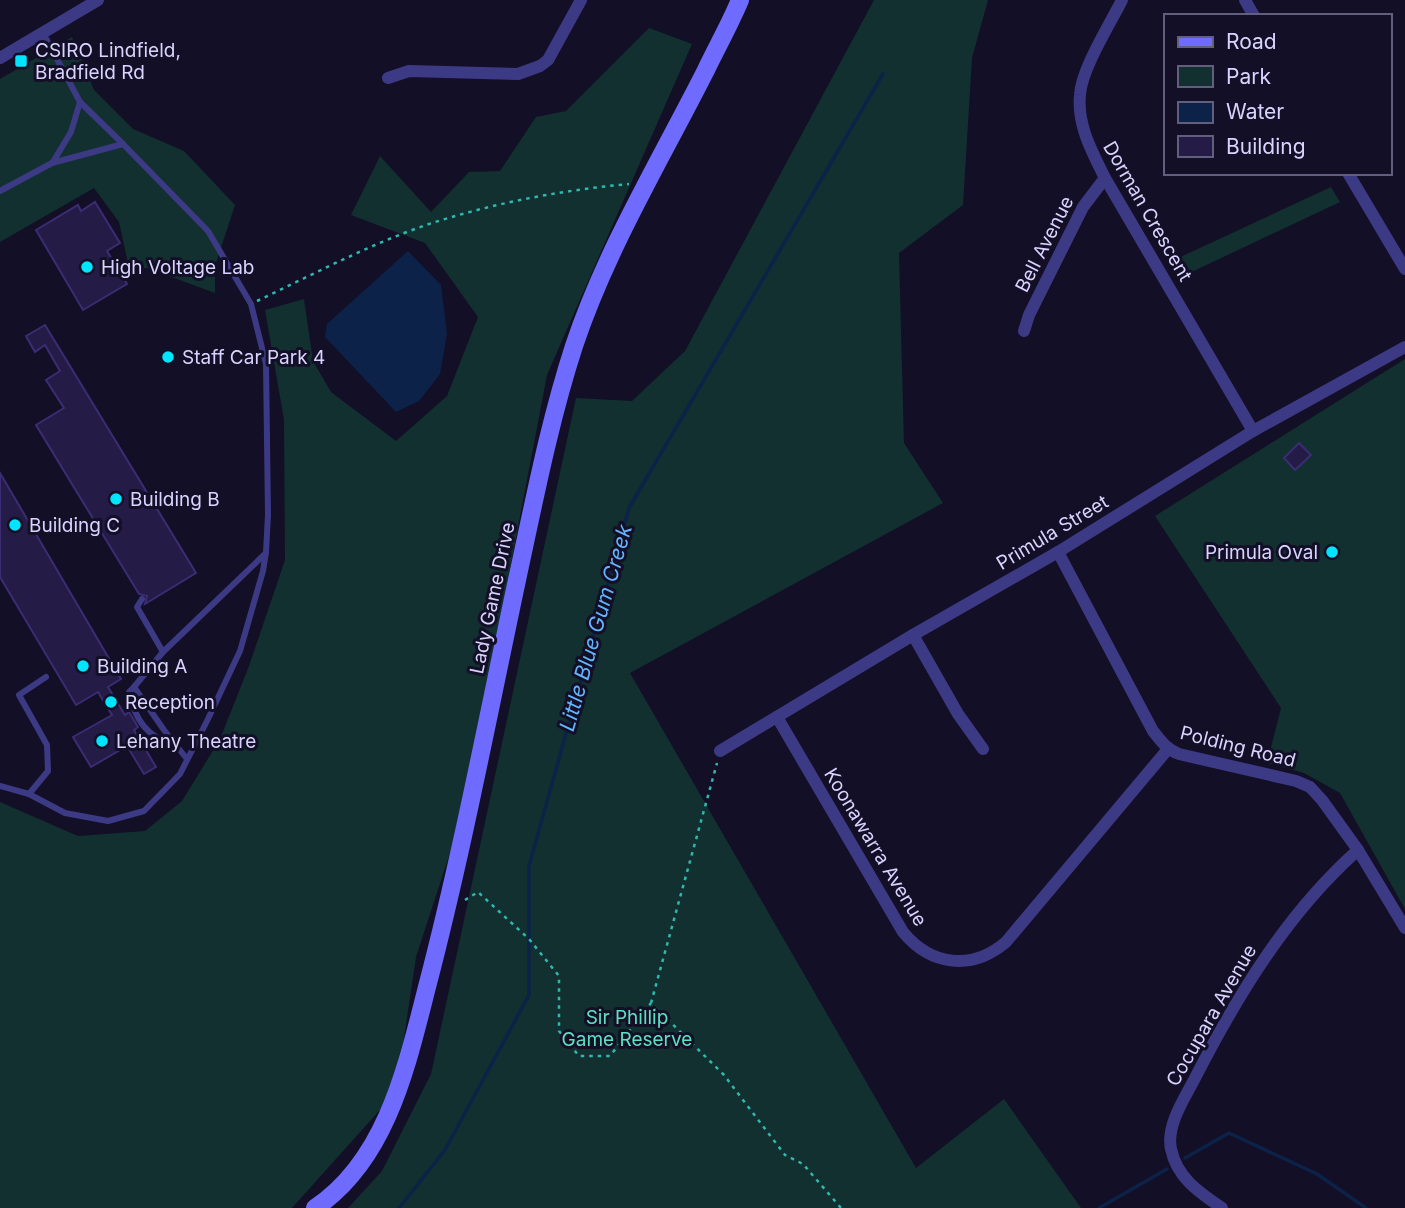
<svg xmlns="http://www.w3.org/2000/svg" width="1405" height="1208" viewBox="0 0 1405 1208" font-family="Inter,sans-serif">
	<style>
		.green { fill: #12302f }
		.water { fill: #0c2248 }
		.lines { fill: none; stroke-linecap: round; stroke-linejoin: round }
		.stream { stroke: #0c2248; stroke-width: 3.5 }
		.building { fill: #241b47; stroke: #3b2d73; stroke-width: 2 }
		.path { stroke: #2fb8b0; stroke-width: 2.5; stroke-dasharray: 3.5 5; stroke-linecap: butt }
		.lane { stroke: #3d3a85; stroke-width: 6 }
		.street { stroke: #3d3a85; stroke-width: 12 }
		.secondary { stroke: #6f6bff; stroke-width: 18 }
		.poi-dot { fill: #00e5ff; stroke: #130f26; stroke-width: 2.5 }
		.labels { text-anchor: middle; stroke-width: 6; stroke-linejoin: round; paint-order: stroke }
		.poi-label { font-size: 19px; fill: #d9d4ff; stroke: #130f26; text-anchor: start }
		.street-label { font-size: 19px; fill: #d9d4ff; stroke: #130f26 }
		.park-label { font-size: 19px; fill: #5fe0c0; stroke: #130f26 }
		.water-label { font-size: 21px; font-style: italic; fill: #62b6ff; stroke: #130f26 }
	</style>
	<rect width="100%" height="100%" fill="#130f26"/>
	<g class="green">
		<path d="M874,0H988L972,58L963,205L899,253L904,443L943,503L630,673L916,1168L1004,1099L1081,1208H348L382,1171L431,1074L576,398L632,401L685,351Z"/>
		<path d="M649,28L692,44L547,375L464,810L416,957L396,1092L292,1208H0V802L78,836L145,831L182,801L220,739L249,666L285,560L284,420L265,310L304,299L313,361L331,392L396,441L447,396L478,317L425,243L351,215L380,156L431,212L469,172L500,171L536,117L566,111Z"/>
		<path d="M72,37L94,90L133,129L184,151L235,205L215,266V293L147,268H129L119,222L94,188L0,242V79Z"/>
		<path d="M1331,187L1340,202L1183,276L1174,260Z"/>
		<path d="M1405,359V909L1340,793L1304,773L1267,763L1281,708L1155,516Z"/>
	</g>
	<path class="water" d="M408,251L441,285L447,334L440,374L419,401L396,412L325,337L327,324Z"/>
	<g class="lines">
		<g class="stream">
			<path d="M1185,1158L1229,1133L1317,1174L1366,1208"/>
			<path d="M399,1208L445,1150L529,995V866L629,508L883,74"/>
			<path d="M1099,1208L1167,1169"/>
		</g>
	</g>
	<g class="building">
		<path d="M95,202L120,243L107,251L127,284L83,310L36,230L78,205L81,211Z"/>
		<path d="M45,325L196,573L145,604L147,596L139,594L36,425L64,408L46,380L60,371L45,345L35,352L26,336Z"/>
		<path d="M1299,443L1311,455L1295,470L1284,458Z"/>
		<path d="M0,473L121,679L108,687L125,715L129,712L138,727L134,730L156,767L144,774L127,746L91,767L73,737L112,715L98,692L76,705L0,577Z"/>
	</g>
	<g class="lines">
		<g class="path">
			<path d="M257,301C314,274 370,244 429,224C494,203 562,190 629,184"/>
			<path d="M465,900L478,892L529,939L559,976V1031L579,1056H610L651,1003L724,1075L785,1155L803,1164L841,1208"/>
			<path d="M651,1003L717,763"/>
		</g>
		<g class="lane">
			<path d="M43,33L80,102L71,132L53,162"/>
			<path d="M80,102L123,144"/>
			<path d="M0,191L52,163L123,144L208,231L251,304L266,364L268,515L266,552L263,571L240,651L207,721L180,774L144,811L108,821L65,813L29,794L0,786"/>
			<path d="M142,599L137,607L163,652"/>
			<path d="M134,687L129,692C135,720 147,737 174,745"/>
			<path d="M187,759L164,730L134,687L163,652L266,553"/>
			<path d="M29,794L48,771L47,745L19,695L46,677"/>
		</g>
		<g class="street">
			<path d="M1122,0C1110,24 1081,70 1080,95C1077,125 1092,152 1105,178L1253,431"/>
			<path d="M1245,0L1254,16"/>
			<path d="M0,58L98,0"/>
			<path d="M388,78L409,71L518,74L540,66L548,60L581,0"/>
			<path d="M1348,173L1405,269"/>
			<path d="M1024,331L1029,315L1083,207L1105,178"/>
			<path d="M1058,552L1153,731C1161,741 1166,749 1179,754L1296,781L1310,787L1322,800L1358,850L1405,928"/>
			<path d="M913,635L958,714L983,749"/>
			<path d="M777,717L903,932C931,966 972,971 1006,942L1168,749"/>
			<path d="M720,751L913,635L1058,552L1253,431L1405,347"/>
			<path d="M1222,1208C1199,1192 1177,1178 1171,1149C1166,1126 1184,1099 1194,1080C1237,996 1287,913 1358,850"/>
		</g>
		<path class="secondary" d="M315,1208C387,1160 407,1065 427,987C462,853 488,716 517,580C534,502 549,423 574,346C606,250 660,161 706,70C717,47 730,24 740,0"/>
	</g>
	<g class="poi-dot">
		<rect x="14" y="54" width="14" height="14" rx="3.5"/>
		<circle cx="87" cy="267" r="7"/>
		<circle cx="168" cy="357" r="7"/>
		<circle cx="116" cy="499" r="7"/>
		<circle cx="15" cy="525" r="7"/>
		<circle cx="1332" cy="552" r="7"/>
		<circle cx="83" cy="666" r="7"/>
		<circle cx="111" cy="702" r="7"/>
		<circle cx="102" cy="741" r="7"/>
	</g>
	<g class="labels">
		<g class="poi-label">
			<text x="35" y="57">CSIRO Lindfield,<tspan x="35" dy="22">Bradfield Rd</tspan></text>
			<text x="101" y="274">High Voltage Lab</text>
			<text x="182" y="364">Staff Car Park 4</text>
			<text x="130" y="506">Building B</text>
			<text x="29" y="532">Building C</text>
			<text x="1318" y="559" text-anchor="end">Primula Oval</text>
			<text x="97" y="673">Building A</text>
			<text x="125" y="709">Reception</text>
			<text x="116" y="748">Lehany Theatre</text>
		</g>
		<g class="street-label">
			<text transform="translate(1148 211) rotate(60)" y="7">Dorman Crescent</text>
			<text transform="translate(1044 244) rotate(-63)" y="7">Bell Avenue</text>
			<text transform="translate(1052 532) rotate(-31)" y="7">Primula Street</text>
			<text transform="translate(492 598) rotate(-78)" y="7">Lady Game Drive</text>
			<text transform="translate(1238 746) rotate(14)" y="7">Polding Road</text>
			<text transform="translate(876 847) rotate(59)" y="7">Koonawarra Avenue</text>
			<text transform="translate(1211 1015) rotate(-60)" y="7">Cocupara Avenue</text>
		</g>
		<g class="park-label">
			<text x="627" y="1024">Sir Phillip<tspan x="627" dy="22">Game Reserve</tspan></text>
		</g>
		<g class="water-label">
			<text transform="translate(596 628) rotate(-74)" y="7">Little Blue Gum Creek</text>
		</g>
	</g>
	<rect x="1164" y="14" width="228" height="161" fill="#130f26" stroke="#625e7d" stroke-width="2"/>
	<rect x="1178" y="37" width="35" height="10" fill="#6f6bff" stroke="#625e7d" stroke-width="2"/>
	<text x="1226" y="49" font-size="21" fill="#d9d4ff">Road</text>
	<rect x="1178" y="66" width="35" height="21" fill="#12302f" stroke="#625e7d" stroke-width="2"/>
	<text x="1226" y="84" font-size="21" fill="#d9d4ff">Park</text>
	<rect x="1178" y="102" width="35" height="21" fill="#0c2248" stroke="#625e7d" stroke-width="2"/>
	<text x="1226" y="119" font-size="21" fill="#d9d4ff">Water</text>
	<rect x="1178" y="136" width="35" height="21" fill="#241b47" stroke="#625e7d" stroke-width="2"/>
	<text x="1226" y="154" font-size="21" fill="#d9d4ff">Building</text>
</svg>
